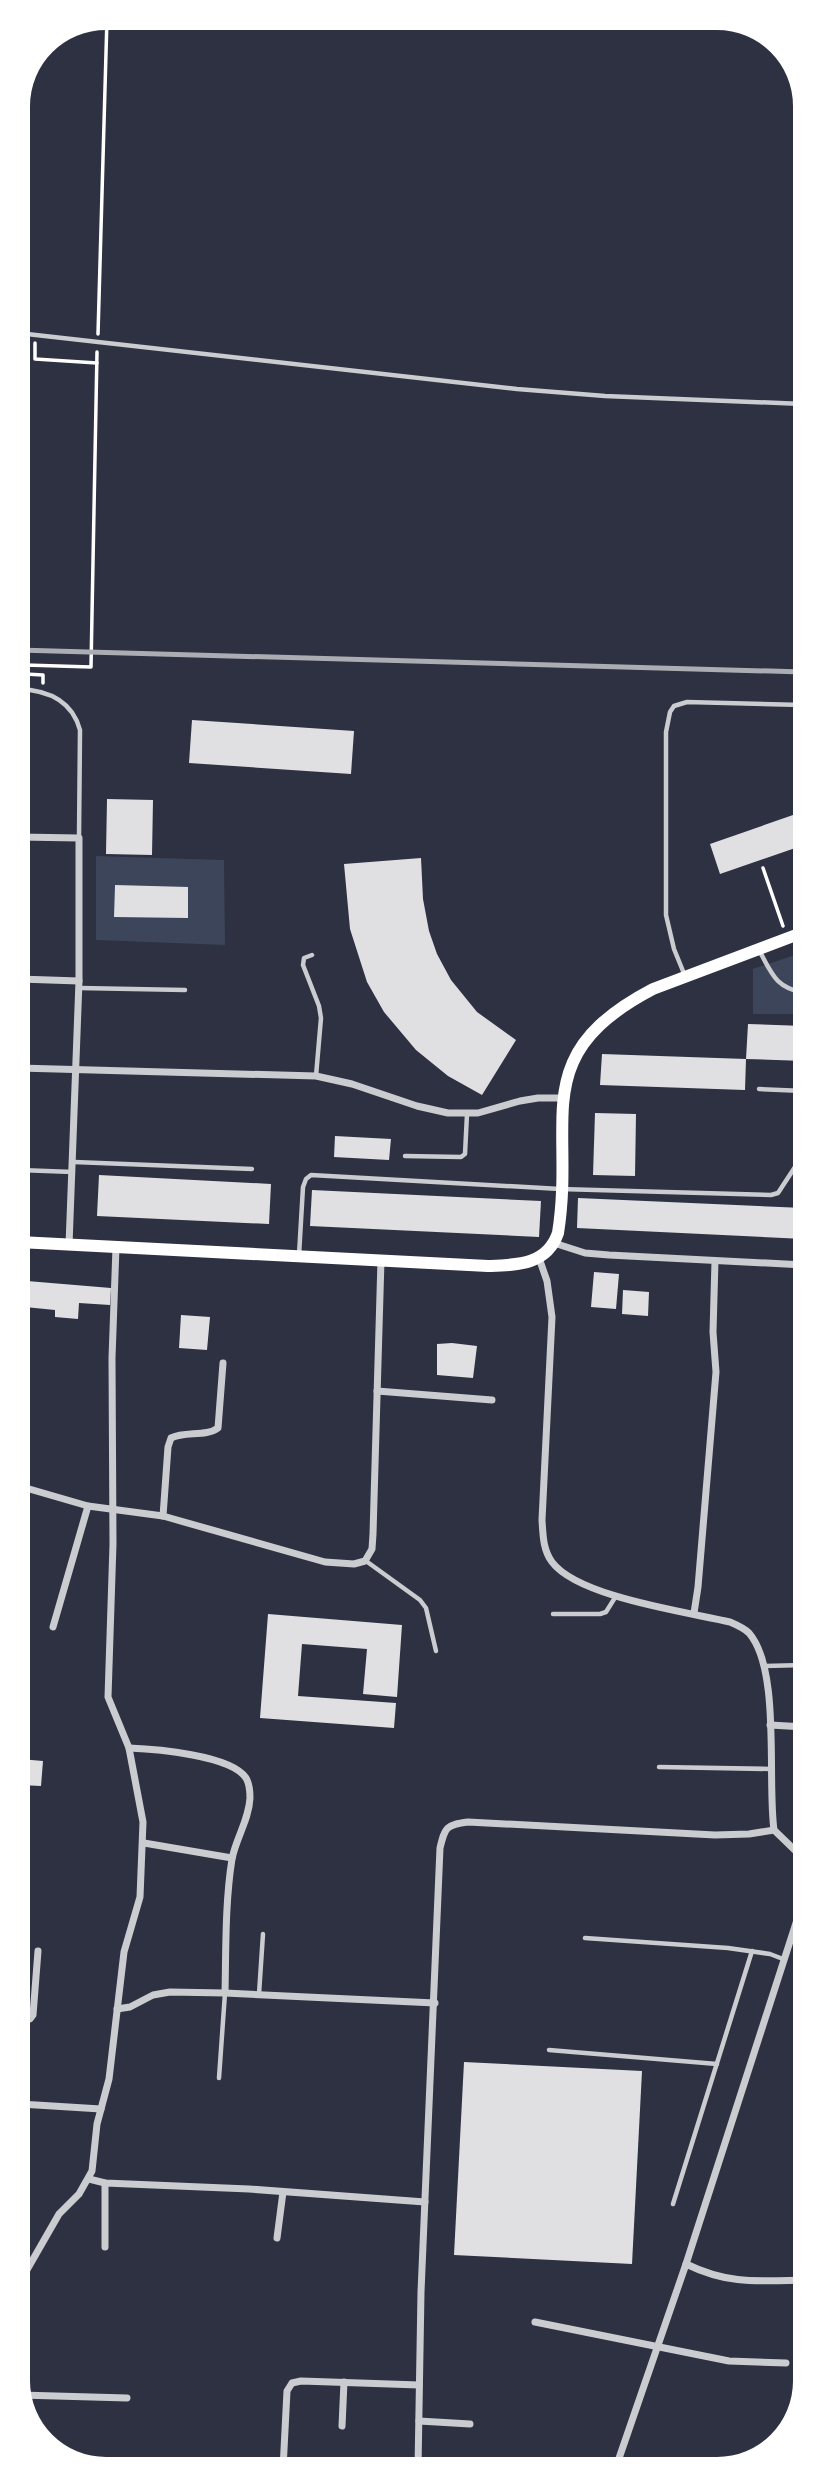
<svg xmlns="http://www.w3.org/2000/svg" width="823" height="2487" viewBox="0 0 823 2487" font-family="Montserrat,sans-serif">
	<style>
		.green { fill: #3c4559 }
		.building { fill: #e0e0e3 }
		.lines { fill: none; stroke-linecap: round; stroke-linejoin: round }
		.path { stroke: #fff; stroke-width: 3.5 }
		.service { stroke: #caccd0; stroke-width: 4.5 }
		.minor { stroke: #caccd0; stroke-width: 7 }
		.secondary { stroke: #fff; stroke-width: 12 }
		.rail { stroke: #abadb3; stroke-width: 5 }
	</style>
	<rect width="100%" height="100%" fill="#2d3142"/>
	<g class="green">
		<path d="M96,856L224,860L225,945L96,940Z"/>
		<path d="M804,952V1014H753V969Z"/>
	</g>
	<g class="building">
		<path d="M192,720L354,731L351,774L189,763Z"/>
		<path d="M107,799L153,800L152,855L106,854Z"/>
		<path d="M793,815L804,845L720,874L710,844Z"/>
		<path d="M421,858L423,899L429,931L437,954L451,980L477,1012L516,1040L482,1095L448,1076L416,1050L384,1012L367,982L350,929L344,864Z"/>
		<path d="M115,885L188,887V918L114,917Z"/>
		<path d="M748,1024L804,1026V1061L746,1059L745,1090L600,1085L602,1054L746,1059Z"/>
		<path d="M595,1113L636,1114L635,1176L593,1175Z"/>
		<path d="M335,1136L391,1139L389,1160L334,1157Z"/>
		<path d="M99,1175L271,1184L269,1224L97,1216Z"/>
		<path d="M312,1190L541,1201L539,1237L310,1226Z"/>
		<path d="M578,1198L804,1208V1239L577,1228Z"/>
		<path d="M594,1272L619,1274L616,1309L591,1307Z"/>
		<path d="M27,1281L111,1288L110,1305L79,1303L78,1319L55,1317V1310L25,1307Z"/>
		<path d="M623,1290L649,1292L648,1316L622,1314Z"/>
		<path d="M181,1315L210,1317L207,1350L179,1348Z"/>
		<path d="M452,1343L477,1346L473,1378L437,1375V1344Z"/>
		<path d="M268,1614L402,1625L397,1697L363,1694L367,1649L302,1644L298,1696L396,1703L394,1728L260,1718Z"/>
		<path d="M20,1759L43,1761L41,1786L20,1785Z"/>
		<path d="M464,2062L642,2071L632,2264L454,2255Z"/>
	</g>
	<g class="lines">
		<g class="path">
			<path d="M98,334L107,18"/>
			<path d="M35,343V359L97,363"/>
			<path d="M43,683V675L25,674V665L91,667L97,352"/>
			<path d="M763,868L783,926"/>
		</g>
		<g class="service">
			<path d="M18,333L517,389L605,396L803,404"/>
			<path d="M18,689C48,690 72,700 80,730L79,838"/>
			<path d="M759,950C772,974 775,987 804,993"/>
			<path d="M312,955L304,958L303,965L319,1006L321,1018L316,1076"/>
			<path d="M685,976L674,949L666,915V732L670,712L674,706L687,702L803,705"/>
			<path d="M79,988L185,990"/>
			<path d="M759,1089L804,1091"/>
			<path d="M405,1156L461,1157L465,1154L467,1114"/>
			<path d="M74,1162L252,1169"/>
			<path d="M19,1170L73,1172"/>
			<path d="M299,1255L303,1187L306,1179L311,1175L560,1189L771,1195L778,1193L795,1167L804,1163"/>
			<path d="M366,1561L420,1600L426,1608L436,1651"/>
			<path d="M553,1614H600L606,1612L616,1596"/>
			<path d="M764,1666L805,1665"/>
			<path d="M659,1767L771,1769"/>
			<path d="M585,1938L728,1948L770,1954L783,1959"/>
			<path d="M259,1994L263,1934"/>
			<path d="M549,2050L717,2064"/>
			<path d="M219,2078L225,1993"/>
			<path d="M673,2204L752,1951"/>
		</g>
		<g class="minor">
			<path d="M19,837L79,838V981L69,1245"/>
			<path d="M19,979L79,981"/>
			<path d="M19,1068L316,1076L352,1084L417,1106L448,1113H478L520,1101L538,1098H563"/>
			<path d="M554,1243L585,1253L609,1255L804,1265"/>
			<path d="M539,1258L547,1281L552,1317L542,1520C543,1535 543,1550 552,1562C578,1597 687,1612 730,1622C737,1625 744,1628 749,1633C781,1670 767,1780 774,1830L805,1860"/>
			<path d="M377,1391L492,1400"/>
			<path d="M19,1486L88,1506L163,1516L325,1562L354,1564L365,1561L372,1549L373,1534L381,1260"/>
			<path d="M163,1516L168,1447L171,1438C185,1431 206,1437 218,1428L223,1363"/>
			<path d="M694,1613L698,1587L716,1372L713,1332L715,1261"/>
			<path d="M53,1627L88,1506"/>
			<path d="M770,1725L805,1727"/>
			<path d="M129,1748C154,1749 231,1755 246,1778C249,1783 250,1792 250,1798C249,1820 236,1838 232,1859C225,1903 226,1949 225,1993"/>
			<path d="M144,1843L232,1858"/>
			<path d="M117,2009L130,2007L153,1995L170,1992L225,1993L435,2003"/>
			<path d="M20,2022L30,2019L33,2015L38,1951"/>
			<path d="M20,2104L101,2109"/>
			<path d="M89,2179L105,2183L249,2189L425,2202"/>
			<path d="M105,2183V2247"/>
			<path d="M277,2238L283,2192"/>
			<path d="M686,2264C729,2285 759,2281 805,2280"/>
			<path d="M20,2282L59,2214L79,2194L92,2171L97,2124L109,2079L124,1952L140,1897L143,1822L129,1748L108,1697L113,1544L112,1358L116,1247"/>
			<path d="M535,2322L729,2361L786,2363"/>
			<path d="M20,2395L127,2398"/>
			<path d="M419,2421L470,2424"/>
			<path d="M342,2426L344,2382"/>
			<path d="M616,2467L686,2264L805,1895"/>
			<path d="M418,2468L421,2292L440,1848C445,1827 446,1825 468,1822L715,1835L749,1834L774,1830"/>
			<path d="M283,2469L287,2391L292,2383L301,2381L419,2385"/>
		</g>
		<path class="secondary" d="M19,1242L488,1266C517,1265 547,1265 558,1233C576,1120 525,1056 653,989L804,932"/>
		<path class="rail" d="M18,650L803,672"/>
	</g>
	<path d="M0 0H823V2487H0ZM106 30H717A76 76 0 0 1 793 106V2381A76 76 0 0 1 717 2457H106A76 76 0 0 1 30 2381V106A76 76 0 0 1 106 30Z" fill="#fff" fill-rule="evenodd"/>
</svg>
